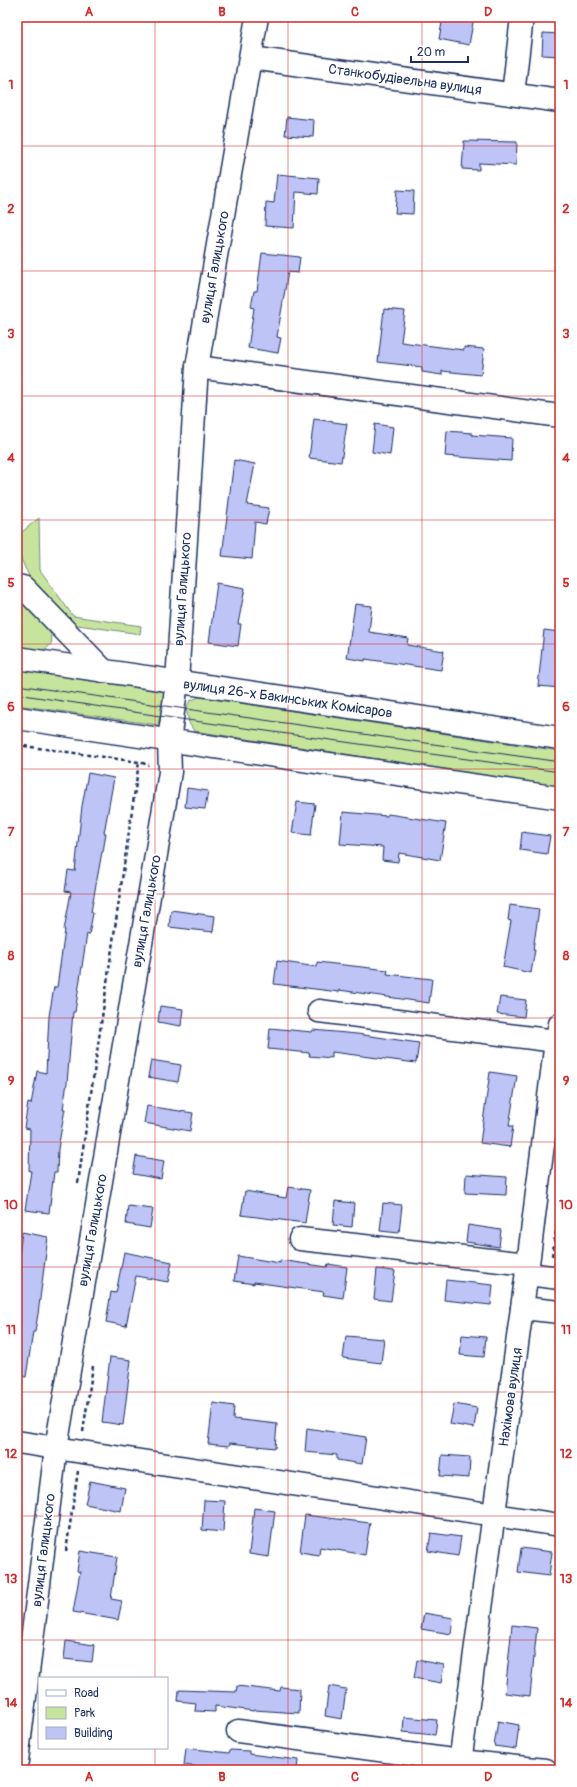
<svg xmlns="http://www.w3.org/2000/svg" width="577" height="1787" viewBox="0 0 577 1787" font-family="Pangolin,sans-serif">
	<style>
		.green { fill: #c7e49c; stroke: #718a7d }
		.building { fill: #bec4f6; stroke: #1b2f5e }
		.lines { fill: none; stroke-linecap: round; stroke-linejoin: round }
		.minor-casing { stroke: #1b2f5e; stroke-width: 25 }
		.path { stroke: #1b2f5e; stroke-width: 2.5; stroke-dasharray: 4 3; stroke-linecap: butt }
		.minor { stroke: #fff; stroke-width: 22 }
		.tram { stroke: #1b2f5e; stroke-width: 1 }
		.grid { fill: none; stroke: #d62828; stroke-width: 1; stroke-opacity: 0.55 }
		.labels { text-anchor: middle; stroke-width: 4; stroke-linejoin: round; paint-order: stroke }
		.street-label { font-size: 14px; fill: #1b2f5e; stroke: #fff }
		.neatline { fill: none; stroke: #d62828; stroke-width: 1.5 }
		.grid-label { font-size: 13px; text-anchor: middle; font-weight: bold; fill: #d62828 }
	</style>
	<rect width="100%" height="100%" fill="#fff"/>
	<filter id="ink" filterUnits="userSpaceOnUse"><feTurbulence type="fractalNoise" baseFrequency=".025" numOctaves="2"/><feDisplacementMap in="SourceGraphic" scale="8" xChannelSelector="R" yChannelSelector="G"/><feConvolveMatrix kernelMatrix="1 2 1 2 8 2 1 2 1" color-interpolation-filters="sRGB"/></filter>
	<g filter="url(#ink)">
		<g class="green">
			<path d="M39,518L40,570L73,616L141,626L140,634L64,623C45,599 17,569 17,536Z"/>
			<path d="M17,602C20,602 24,602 26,604C35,611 65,641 45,649C38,652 25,648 17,647Z"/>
			<path d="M17,670L165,692L158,725L17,705Z"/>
			<path d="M199,697L560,751V787L194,731L189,723L186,708L190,701Z"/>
		</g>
		<g class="building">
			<path d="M443,17H474L469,45L439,39Z"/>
			<path d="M543,33L560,34V56L542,55Z"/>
			<path d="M287,117L314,120L313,137L285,135Z"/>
			<path d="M464,141L517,142L516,165L479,163V170L462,169Z"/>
			<path d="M277,174L319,178L318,194L296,192L294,228L265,226L266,202L274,203Z"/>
			<path d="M397,190L414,191L413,214L395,213Z"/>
			<path d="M262,253L300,257L298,273L288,272L277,337L281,338L278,353L248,348L254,308L251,307L254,291H257Z"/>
			<path d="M384,309L405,311L401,342L464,350V347L484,349L481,375L442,371V375L422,372V367L378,362Z"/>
			<path d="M314,419L347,424L341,462L309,458Z"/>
			<path d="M375,424L393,427L390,455L372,452Z"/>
			<path d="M447,431L472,433V435L512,438L511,461L445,456Z"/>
			<path d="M234,460L255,464L247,505L269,508L266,524L255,522L252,559L222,556Z"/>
			<path d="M217,583L245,588L238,624H241L238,646L209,642Z"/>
			<path d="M355,604L372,606L369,632L408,638L407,645L444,651L441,670L365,659V661L347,658Z"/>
			<path d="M544,630L560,632V688L538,686Z"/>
			<path d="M88,773L114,778L104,833H106L103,852H102L91,912L93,913L89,935L87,934L75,1012H73L67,1083L63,1109H65L58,1149L57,1172H54L49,1213L25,1210L31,1171H29L30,1129L24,1128L28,1103L31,1104L37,1071L46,1073L49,1016L54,987H57L65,930H64L71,892L65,891L68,870L75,871L82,806Z"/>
			<path d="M187,788L208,791L205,809L185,807Z"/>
			<path d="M297,802L315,804L311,835L292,833Z"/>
			<path d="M343,812L387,816L388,814L446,823L440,860L399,853L398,862L382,860L383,847L340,844Z"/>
			<path d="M522,832L550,836L547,854L520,850Z"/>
			<path d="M510,905L539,909L533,950H535L531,973L503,967L511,921L508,920Z"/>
			<path d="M171,910L215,916L213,932L169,927Z"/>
			<path d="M277,961L317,967V962L362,967L388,970L387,974L432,979L429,1003L339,990V992L274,984Z"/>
			<path d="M500,997L526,1000L524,1017L497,1014Z"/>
			<path d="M160,1006L183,1009L181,1026L158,1022Z"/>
			<path d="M270,1028L312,1032L313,1030L357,1034L419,1043L416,1063L332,1052V1058L309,1056L310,1053L268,1049Z"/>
			<path d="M151,1060L181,1065L178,1082L148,1077Z"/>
			<path d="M490,1072L517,1076L509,1126H513L510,1147L480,1143Z"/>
			<path d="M147,1106L193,1113L190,1131L144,1123Z"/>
			<path d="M136,1156L164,1161L161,1179L133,1174Z"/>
			<path d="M466,1174L507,1177L506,1195L465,1193Z"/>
			<path d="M288,1187L310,1190L305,1223L241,1215L245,1191L286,1198Z"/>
			<path d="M335,1201L354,1203L352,1227L333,1225Z"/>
			<path d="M383,1203L402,1205L399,1233L380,1231Z"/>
			<path d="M128,1206L153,1209L150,1228L126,1224Z"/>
			<path d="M468,1225L501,1230L499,1247L466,1242Z"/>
			<path d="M22,1232L48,1237L38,1314L35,1332H33L26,1377L17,1376V1270Z"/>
			<path d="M124,1252L172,1262L168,1282L136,1276L126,1326L106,1322L111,1292L116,1293Z"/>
			<path d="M238,1256L280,1263V1260L327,1267L328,1264L347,1267L343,1298L323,1295L324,1292L254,1282V1284L234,1281Z"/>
			<path d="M377,1269L395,1271L391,1301L374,1299Z"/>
			<path d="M446,1280L493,1285L491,1305L444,1300Z"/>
			<path d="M462,1335L486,1337L484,1357L460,1355Z"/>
			<path d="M346,1336L384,1339L381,1363L343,1358Z"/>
			<path d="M110,1357L131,1360L123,1425L102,1422Z"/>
			<path d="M213,1403L234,1406L233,1419L277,1424L275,1448L230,1443L229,1446L208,1444Z"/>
			<path d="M454,1404L477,1408L474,1428L450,1424Z"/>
			<path d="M307,1428L366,1437L362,1464L337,1460V1455L305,1452Z"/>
			<path d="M442,1455L470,1457L469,1478L440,1476Z"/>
			<path d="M90,1481L125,1488L121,1511L85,1504Z"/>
			<path d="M204,1500L225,1501L223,1532L202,1530Z"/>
			<path d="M254,1508L275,1511L269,1557L249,1554Z"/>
			<path d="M305,1515L370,1523L365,1555L320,1547L319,1555L300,1552Z"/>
			<path d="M431,1533L461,1537L458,1556L428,1551Z"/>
			<path d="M521,1548L552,1552L549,1576L518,1572Z"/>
			<path d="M80,1551L117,1557L111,1599L122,1601L118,1620L73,1612L80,1572L77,1571Z"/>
			<path d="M424,1613L453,1618L451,1634L421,1629Z"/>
			<path d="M512,1625L537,1628L530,1696L505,1693Z"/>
			<path d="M66,1641L94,1645L92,1662L64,1659Z"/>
			<path d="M417,1660L444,1665L441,1683L414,1678Z"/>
			<path d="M237,1686L280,1691L281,1687L300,1689L299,1713L254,1710V1711L215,1706V1712L195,1711L196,1703L178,1701L179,1690L236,1692Z"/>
			<path d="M329,1686L346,1689L342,1719L325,1716Z"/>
			<path d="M404,1717L437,1720L435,1735L403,1732Z"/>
			<path d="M498,1721L519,1725L516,1749L494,1746Z"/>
			<path d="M186,1748L229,1753L230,1750L249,1751V1754L298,1760L297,1770H221L184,1765Z"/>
		</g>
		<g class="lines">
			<g class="minor-casing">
				<g id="minor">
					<path d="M251,58L560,101"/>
					<path d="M513,94L522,17"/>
					<path d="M197,367L560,416"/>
					<path d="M17,586L23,587L104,671"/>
					<path d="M17,658L560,738"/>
					<path d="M17,718L560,798"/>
					<path d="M319,1011L556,1041"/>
					<path d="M300,1239L528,1264"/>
					<path d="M527,1274L560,1278"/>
					<path d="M522,1308L560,1312"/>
					<path d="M17,1442L560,1525"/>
					<path d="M238,1731L460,1761L546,1770"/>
					<path d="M17,1761L56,1448L170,772L169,741L177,682L197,367L257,17"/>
					<path d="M459,1770L528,1264L556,1041L560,1024"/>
				</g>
			</g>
			<g class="path">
				<path d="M17,745L139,762L149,765"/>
				<path d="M78,1183L139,762"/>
				<path d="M552,1256L560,1206"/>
				<path d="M83,1432L93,1366"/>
				<path d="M66,1551L78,1471"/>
			</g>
			<use href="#minor" class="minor"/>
			<g class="tram">
				<path d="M17,685L560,762"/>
				<path d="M17,694L173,718L560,772"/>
			</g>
		</g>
	</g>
	<path class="grid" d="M155,17V1678M288,17V1770M422,17V1770M17,146H560M17,271H560M17,396H560M17,520H560M17,644H560M17,769H560M17,894H560M17,1018H560M17,1142H560M17,1267H560M17,1392H560M17,1516H560M17,1640H560M155,1748V1770"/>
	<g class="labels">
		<g class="street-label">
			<text transform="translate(405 79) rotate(8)" y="5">Станкобудівельна вулиця</text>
			<text transform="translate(214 267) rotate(-80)" y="5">вулиця Галицького</text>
			<text transform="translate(182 589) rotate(-86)" y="5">вулиця Галицького</text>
			<text transform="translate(288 698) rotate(8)" y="5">вулиця 26-х Бакинських Комісаров</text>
			<text transform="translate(146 911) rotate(-80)" y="5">вулиця Галицького</text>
			<text transform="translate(92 1230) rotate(-80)" y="5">вулиця Галицького</text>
			<text transform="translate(510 1397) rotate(-82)" y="5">Нахімова вулиця</text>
			<text transform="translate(43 1550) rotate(-83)" y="5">вулиця Галицького</text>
		</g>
	</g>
	<rect width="577" height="1787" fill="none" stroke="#fff" stroke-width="44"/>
	<rect x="38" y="1677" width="130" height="72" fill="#ffffff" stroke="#a4acbf"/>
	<rect x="46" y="1690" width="20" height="6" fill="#ffffff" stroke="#a4acbf"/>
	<text x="74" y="1697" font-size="12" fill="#1b2f5e">Road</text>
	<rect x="46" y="1707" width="20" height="12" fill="#c7e49c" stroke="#a4acbf"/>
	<text x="74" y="1717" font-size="12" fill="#1b2f5e">Park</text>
	<rect x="46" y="1727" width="20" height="12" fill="#bec4f6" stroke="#a4acbf"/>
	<text x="74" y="1737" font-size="12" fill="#1b2f5e">Building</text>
	<path d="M411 56v6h57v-6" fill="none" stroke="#1b2f5e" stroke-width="2"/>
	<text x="417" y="56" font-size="12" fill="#1b2f5e" stroke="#ffffff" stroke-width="3" paint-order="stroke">20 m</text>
	<rect x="22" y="22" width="533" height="1743" class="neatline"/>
	<g class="grid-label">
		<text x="89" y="16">A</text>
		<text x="222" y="16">B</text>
		<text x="355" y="16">C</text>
		<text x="488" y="16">D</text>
		<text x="11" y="89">1</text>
		<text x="566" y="89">1</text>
		<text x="11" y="213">2</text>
		<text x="566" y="213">2</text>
		<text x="11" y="338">3</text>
		<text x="566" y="338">3</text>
		<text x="11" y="462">4</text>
		<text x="566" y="462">4</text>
		<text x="11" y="587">5</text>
		<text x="566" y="587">5</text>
		<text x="11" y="711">6</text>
		<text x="566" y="711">6</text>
		<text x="11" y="836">7</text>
		<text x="566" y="836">7</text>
		<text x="11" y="960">8</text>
		<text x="566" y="960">8</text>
		<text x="11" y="1085">9</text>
		<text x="566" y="1085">9</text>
		<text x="11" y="1209">10</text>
		<text x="566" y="1209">10</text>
		<text x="11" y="1334">11</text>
		<text x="566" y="1334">11</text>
		<text x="11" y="1458">12</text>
		<text x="566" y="1458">12</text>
		<text x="11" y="1583">13</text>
		<text x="566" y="1583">13</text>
		<text x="11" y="1707">14</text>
		<text x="566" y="1707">14</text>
		<text x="89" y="1781">A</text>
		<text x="222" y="1781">B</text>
		<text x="355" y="1781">C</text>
		<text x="488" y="1781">D</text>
	</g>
</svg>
